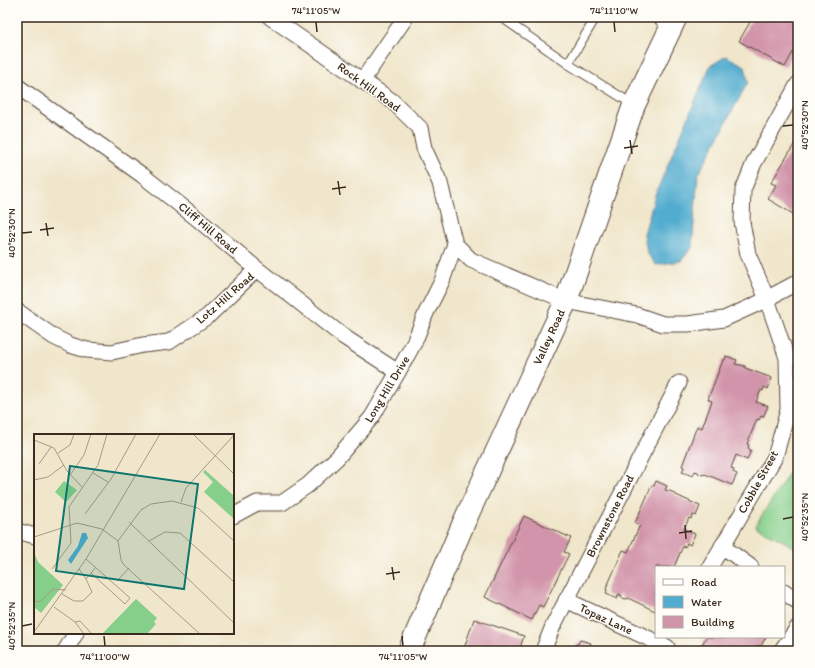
<svg xmlns="http://www.w3.org/2000/svg" width="815" height="668" viewBox="0 0 815 668" font-family="Itim,sans-serif">
	<style>
		.green { fill: #86cf8b; stroke: #607c54 }
		.water { fill: #51accf; stroke: #466b76 }
		.building { fill: #d294aa }
		.lines { fill: none; stroke-linecap: round; stroke-linejoin: round }
		.service-casing { stroke: #564638; stroke-width: 10 }
		.minor-casing { stroke: #564638; stroke-width: 17 }
		.primary-casing { stroke: #564638; stroke-width: 24 }
		.service { stroke: #fff; stroke-width: 8 }
		.minor { stroke: #fff; stroke-width: 15 }
		.primary { stroke: #fff; stroke-width: 22 }
		.ticks { fill: none; stroke: #3b2a1e; stroke-width: 1.5 }
		.labels { text-anchor: middle; stroke-width: 3; stroke-linejoin: round; paint-order: stroke }
		.street-label { font-size: 12px; fill: #3b2a1e; stroke: #fdfcf7 }
		.inset-road { fill: none; stroke: #a89b86; stroke-width: 1 }
		.view { fill: #0f766e; fill-opacity: 0.15; stroke: #0f766e; stroke-width: 2 }
		.inset-edge { fill: none; stroke: #3b2a1e; stroke-width: 2 }
		.neatline { fill: none; stroke: #3b2a1e; stroke-width: 1.5 }
		.ticks-label { font-size: 10px; text-anchor: middle; fill: #3b2a1e }
	</style>
	<rect width="100%" height="100%" fill="#fdfcf7"/>
	<filter id="ink" filterUnits="userSpaceOnUse"><feTurbulence type="fractalNoise" baseFrequency=".025" numOctaves="2"/><feDisplacementMap in="SourceGraphic" scale="8" xChannelSelector="R" yChannelSelector="G"/><feConvolveMatrix kernelMatrix="1 2 1 2 8 2 1 2 1" color-interpolation-filters="sRGB"/></filter>
	<filter id="wash" filterUnits="userSpaceOnUse"><feTurbulence type="fractalNoise" baseFrequency=".012" numOctaves="4" result="noise"/><feDisplacementMap in="SourceGraphic" scale="16" xChannelSelector="R" yChannelSelector="G"/><feGaussianBlur stdDeviation="0.9" result="paint"/><feColorMatrix in="noise" values="0 0 0 0 0 0 0 0 0 0 0 0 0 0 0 0 0 1.4 0 .05"/><feComposite in="paint" operator="in"/></filter>
	<g filter="url(#wash)">
		<rect width="100%" height="100%" fill="#f0e6cb"/>
		<path class="green" d="M798,459V549L755,526Z"/>
		<path class="water" d="M726,56L745,66L748,82L698,175L692,248L681,261L656,265L647,253L644,234L655,195L710,66Z"/>
		<g id="blocks">
			<g class="building">
				<path d="M753,17H798V53L797,55L793,52L785,67L739,41Z"/>
				<path d="M798,138V217L768,199L776,185L771,183Z"/>
				<path d="M726,356L737,360L735,364L745,366V368L772,378L768,389L764,387L763,391L761,390L756,402L768,406L763,417L761,416L759,420L757,419L747,444L749,445L748,448L751,450L747,460L736,455L731,468L734,469L733,472L737,474L732,485L705,474L702,475L699,474L698,472L695,471L693,476L682,472L684,467L682,466L697,426L702,428L712,401L708,399L723,360H725Z"/>
				<path d="M656,481L667,486L665,490L670,491L674,493V494L700,506L696,516L693,515L691,519L689,518L684,529L695,534L690,545L687,543L685,547L683,546L674,567H656V591L655,594H656V609L655,611L628,598L626,599L622,598L621,595L619,594L617,599L606,594L607,590L606,589L623,550L628,552L640,525L635,523L652,485L654,486Z"/>
				<path d="M524,516L571,538L564,552L569,554L543,607L539,605L532,620L485,597Z"/>
				<path d="M474,619L524,636L519,651H463Z"/>
				<path d="M706,637H766L761,646L758,645L756,649L754,648L752,651H693L694,649L699,651Z"/>
				<path d="M580,640L591,643L589,648H592L594,647L598,649L599,651H574L576,644H578Z"/>
			</g>
		</g>
	</g>
	<g filter="url(#ink)">
		<use href="#blocks" fill-opacity="0" stroke="#564638" stroke-width="1"/>
		<g class="lines">
			<g class="service-casing">
				<g id="service">
					<path d="M501,17L568,64L634,105"/>
					<path d="M656,17L668,30"/>
					<path d="M568,64L596,17"/>
				</g>
			</g>
			<g class="minor-casing">
				<g id="minor">
					<path d="M270,17L392,101L420,128L424,148L440,183L450,225L455,244L471,260L566,301L637,315L663,324H688L724,319L757,304L798,282"/>
					<path d="M362,81L406,17"/>
					<path d="M17,86L142,175L194,216L257,269L344,337L398,372"/>
					<path d="M17,311L54,337L70,345L87,350L112,352L143,345L169,342L208,316L257,269"/>
					<path d="M233,516L257,503H282L308,485L337,458L372,417L398,372L414,343L426,313L442,281L455,244"/>
					<path d="M17,531L35,536"/>
					<path d="M722,546L751,567"/>
					<path d="M710,567L775,457L788,410L787,358L767,299L748,254L742,222L743,190L754,163L798,84"/>
					<path d="M784,592L798,602"/>
					<path d="M566,600L667,647"/>
					<path d="M65,651L76,633"/>
					<path d="M543,651L553,626L679,383"/>
					<path d="M781,651L798,627"/>
				</g>
			</g>
			<g class="primary-casing">
				<path id="primary" d="M409,651L465,520L566,301L634,105L676,17"/>
			</g>
			<use href="#service" class="service"/>
			<use href="#minor" class="minor"/>
			<use href="#primary" class="primary"/>
		</g>
	</g>
	<path class="ticks" d="M316,22L317,32M614,22L615,32M783,126L793,125M630,140L632,154M624,148L638,146M338,181L340,195M332,189L346,187M46,223L48,236M40,230L54,228M22,233L32,232M783,519L793,517M685,525L686,539M679,533L692,531M392,567L394,580M386,574L400,572M22,626L32,624M104,636L105,646M402,636L403,646"/>
	<g class="labels">
		<g class="street-label">
			<text transform="translate(369 87) rotate(36)" y="4">Rock Hill Road</text>
			<text transform="translate(208 228) rotate(40)" y="4">Cliff Hill Road</text>
			<text transform="translate(225 298) rotate(-41)" y="4">Lotz Hill Road</text>
			<text transform="translate(549 337) rotate(-65)" y="4">Valley Road</text>
			<text transform="translate(387 389) rotate(-59)" y="4">Long Hill Drive</text>
			<text transform="translate(758 482) rotate(-61)" y="4">Cobble Street</text>
			<text transform="translate(610 516) rotate(-63)" y="4">Brownstone Road</text>
			<text transform="translate(606 619) rotate(25)" y="4">Topaz Lane</text>
		</g>
	</g>
	<g transform="translate(34 434)">
		<rect width="200" height="200" fill="#f0e6cb"/>
		<path d="M171,36L200,62V85L170,58L179,48L169,38ZM30,47L43,56L32,68L21,58ZM0,118L4,128L29,151L7,179L0,173ZM102,165L123,184L120,188L122,190L113,200H68Z" fill="#86cf8b"/>
		<path d="M48,99H52L54,104L37,130L34,126L44,112Z" fill="#51accf"/>
		<path class="inset-road" d="M159,0L200,40M0,6L20,14L33,37L48,53M24,19L36,11L40,0M5,30L17,13M59,39L74,48M36,41L50,21L57,0M0,46L14,43L30,31M147,68L152,54L200,1M51,80L77,45L102,0M95,88L200,189M0,103L43,89L68,95L84,107L87,126L90,131L166,200M84,107L107,76L117,70L138,67L164,74L200,107M115,107L131,98L146,99L200,148M52,125L96,164L91,170L57,139M18,135L37,109L35,73L64,31L73,0M45,135L52,145M84,146L95,134M28,160L40,167H49L58,158L52,145L62,133M0,167L6,168L19,155L32,156M20,173L41,188L50,200M41,188L46,187L58,200M0,198L52,125L126,0"/>
		<path class="view" d="M36,32L164,50L150,155L22,137Z"/>
		<rect width="200" height="200" class="inset-edge"/>
	</g>
	<rect width="815" height="668" fill="none" stroke="#fdfcf7" stroke-width="44"/>
	<rect x="655" y="566" width="130" height="72" fill="#fdfcf7" stroke="#afa8a0"/>
	<rect x="663" y="579" width="20" height="6" fill="#ffffff" stroke="#afa8a0"/>
	<text x="691" y="586" font-size="12" fill="#3b2a1e">Road</text>
	<rect x="663" y="596" width="20" height="12" fill="#51accf" stroke="#afa8a0"/>
	<text x="691" y="606" font-size="12" fill="#3b2a1e">Water</text>
	<rect x="663" y="616" width="20" height="12" fill="#d294aa" stroke="#afa8a0"/>
	<text x="691" y="626" font-size="12" fill="#3b2a1e">Building</text>
	<rect x="22" y="22" width="771" height="624" class="neatline"/>
	<g class="ticks-label">
		<text x="316" y="14">74°11'05"W</text>
		<text x="614" y="14">74°11'10"W</text>
		<text transform="translate(804 125) rotate(-90)" y="4">40°52'30"N</text>
		<text transform="translate(11 233) rotate(-90)" y="4">40°52'30"N</text>
		<text transform="translate(804 517) rotate(-90)" y="4">40°52'35"N</text>
		<text transform="translate(11 626) rotate(-90)" y="4">40°52'35"N</text>
		<text x="105" y="660">74°11'00"W</text>
		<text x="403" y="660">74°11'05"W</text>
	</g>
</svg>
